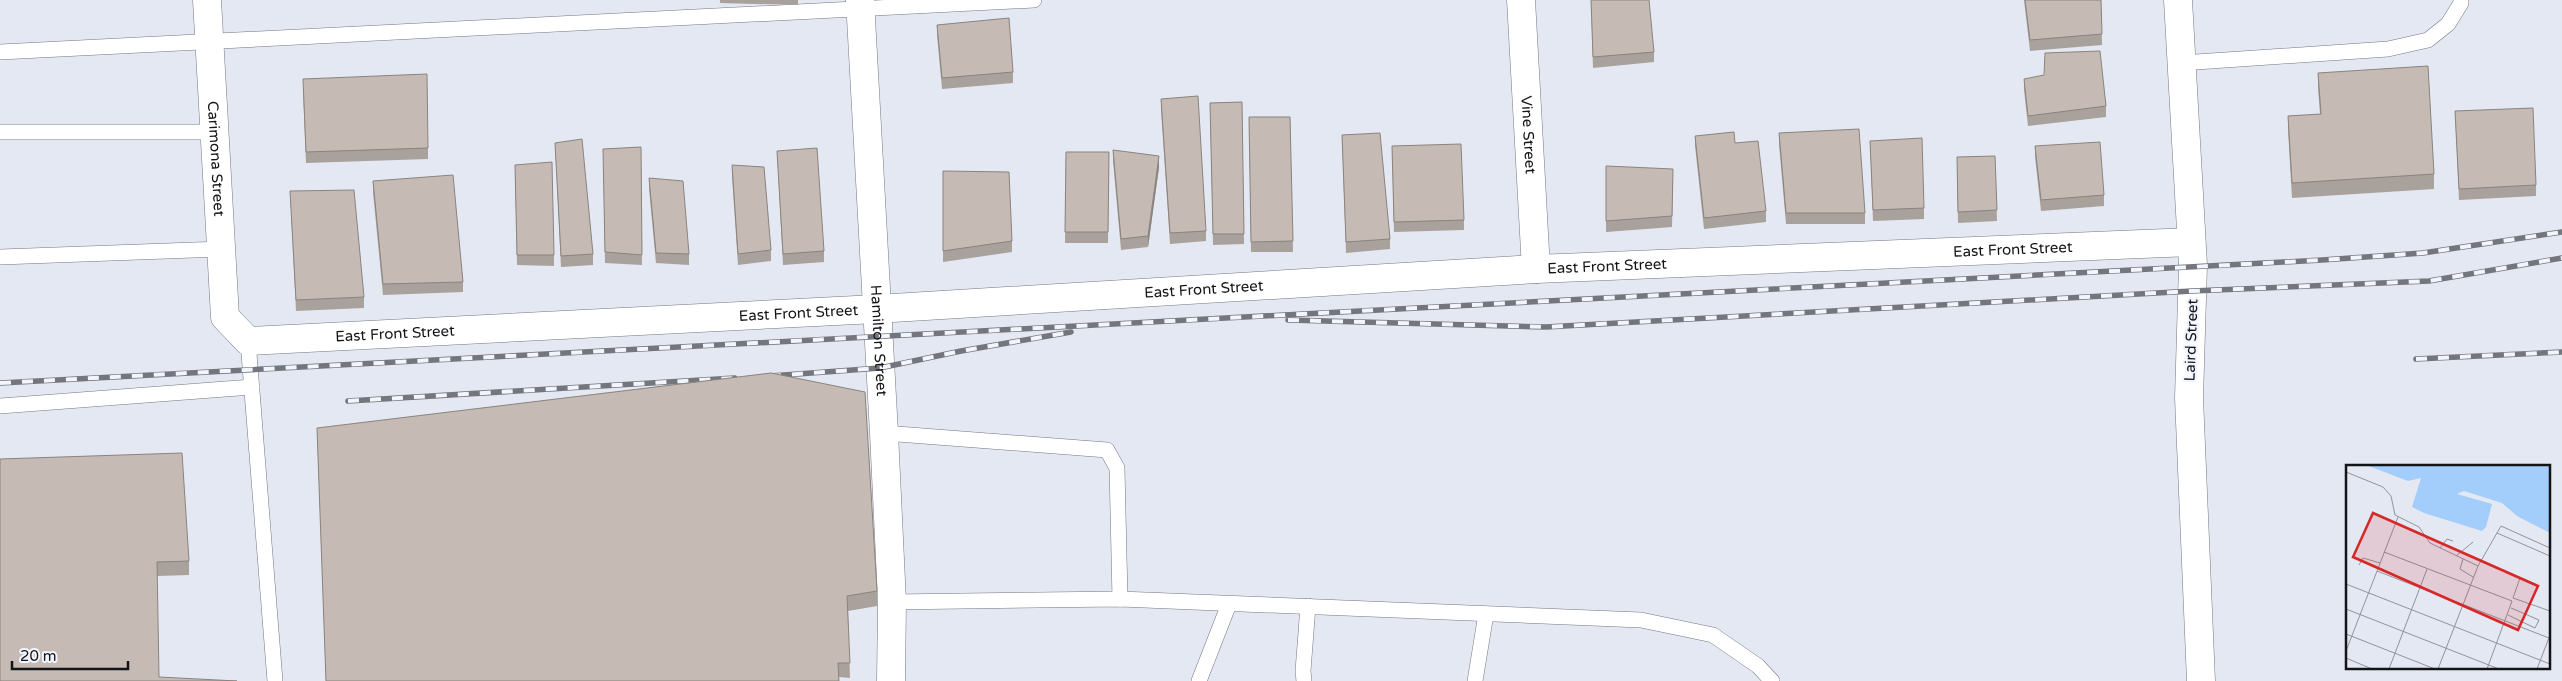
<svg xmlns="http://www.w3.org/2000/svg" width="2562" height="681" viewBox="0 0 2562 681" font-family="'Varela Round',sans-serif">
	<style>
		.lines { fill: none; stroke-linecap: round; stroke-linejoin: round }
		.service-casing { stroke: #747781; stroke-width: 16 }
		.minor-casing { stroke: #747781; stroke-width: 29 }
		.service { stroke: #fff; stroke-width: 15 }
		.minor { stroke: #fff; stroke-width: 28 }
		.rail-casing { stroke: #73767c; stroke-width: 5.5 }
		.rail { stroke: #f2f5fe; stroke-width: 4; stroke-dasharray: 11; stroke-linecap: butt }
		.wall { fill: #a9a19b }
		.shaded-wall { fill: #8a837e }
		.building { fill: #c5bbb4; stroke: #8a837e }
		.labels { text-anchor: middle; stroke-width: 4.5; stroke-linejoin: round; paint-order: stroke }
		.street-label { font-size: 15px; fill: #131417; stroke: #f2f5fe }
		.inset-road { fill: none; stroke: #90939a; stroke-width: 1 }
		.view { fill: #d62828; fill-opacity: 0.15; stroke: #d62828; stroke-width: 2.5 }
		.inset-edge { fill: none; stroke: #131417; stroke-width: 2.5 }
	</style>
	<rect width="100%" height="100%" fill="#e4e8f2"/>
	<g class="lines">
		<g class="service-casing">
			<g id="service">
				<path d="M0,52L1034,0"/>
				<path d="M2181,63L2388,49L2428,40L2448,24L2461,3V0"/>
				<path d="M0,132H215"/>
				<path d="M0,257L222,249"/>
				<path d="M248,341L275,681"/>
				<path d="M0,406L252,387"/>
				<path d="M884,433L1107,450L1117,468L1120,599"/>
				<path d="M892,602L1120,599L1641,620L1713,635L1758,666L1772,681"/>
				<path d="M1199,681L1229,604"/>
				<path d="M1304,681L1303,671L1308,606"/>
				<path d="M1475,681L1486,614"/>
			</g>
		</g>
		<g class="minor-casing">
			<g id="minor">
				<path id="s1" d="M207,0L225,317L248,341L876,309L1536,269L2191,242"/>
				<path id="s2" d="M860,0L884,433L892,602L891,681"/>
				<path id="s3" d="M1521,0L1536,269"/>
				<path d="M2178,0L2193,265L2189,398L2201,681"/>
			</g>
		</g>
		<use href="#service" class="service"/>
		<use href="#minor" class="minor"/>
		<g class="rail-casing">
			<g id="rail">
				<path d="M1288,320L1546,327L2192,291L2429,281L2562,258"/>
				<path d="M2416,359L2562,352"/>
				<path d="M770,376L880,368L961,351L1071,332"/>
				<path d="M0,383L2322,260L2423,253L2562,232"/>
				<path d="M348,401L735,378"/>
			</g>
		</g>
		<use href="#rail" class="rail"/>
	</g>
	<g class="wall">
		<path d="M720,0H798V5L720,3Z"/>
		<path d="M1591,0L1654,52V62L1593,68Z"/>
		<path d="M2024,0H2101L2102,45L2030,51Z"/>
		<path d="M937,25L1013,72V83L942,89L937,35Z"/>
		<path d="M2318,73L2434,174V189L2292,198L2288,130V116L2320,114L2318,88Z"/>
		<path d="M2024,79L2106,106V117L2028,126L2024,90Z"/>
		<path d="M303,90L428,148V159L306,163Z"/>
		<path d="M1161,99L1206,231V241L1170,244L1161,109Z"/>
		<path d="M1242,102L1244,244L1213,245L1210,103Z"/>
		<path d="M2455,111L2536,185V196L2459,200Z"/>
		<path d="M1249,117H1290L1293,252H1251Z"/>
		<path d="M1779,133L1865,213V224H1786L1779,144Z"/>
		<path d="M1342,135L1390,239V249L1346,253Z"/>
		<path d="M1695,136L1735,143L1766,211V222L1704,229L1695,146Z"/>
		<path d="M1870,141L1924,208V219L1873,221Z"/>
		<path d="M555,143L593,254V265L561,267Z"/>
		<path d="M1392,146L1464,220V230L1394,232Z"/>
		<path d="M2035,146L2104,195V206L2041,211L2035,157Z"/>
		<path d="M641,147L642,265L605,263L603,149Z"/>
		<path d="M1113,150L1159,167L1148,247L1121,250L1113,161Z"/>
		<path d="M777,151L824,251V262L783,265Z"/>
		<path d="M1066,152H1109L1108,243H1065Z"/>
		<path d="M1995,156L1997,221L1958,223L1957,168Z"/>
		<path d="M515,165L554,255V266L517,265Z"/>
		<path d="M732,165L771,250V261L738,265L732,176Z"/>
		<path d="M1606,166L1673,179L1672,227L1606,232Z"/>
		<path d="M943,171L1012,241V252L943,262Z"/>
		<path d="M649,178L689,254V265L656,263L649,189Z"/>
		<path d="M373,181L463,282V292L383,295L373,192Z"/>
		<path d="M290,191L364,297V308L296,311Z"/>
		<path d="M317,428L877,591V606L848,611L850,678L839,677V681H326Z"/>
		<path d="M0,459L189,561V575L157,576L0,681Z"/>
	</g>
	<path class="shaded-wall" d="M1159,156V167L1148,247V236Z"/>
	<g class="building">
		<path d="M1591,0H1649L1654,52L1593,57Z"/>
		<path d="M2025,0H2101L2102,34L2030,40Z"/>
		<path d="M1009,18L1013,72L942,78L937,25Z"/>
		<path d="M2100,51L2106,106L2028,116L2024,79L2044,75L2045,53Z"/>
		<path d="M2428,66L2434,174L2292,183L2288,116L2321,114L2318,73Z"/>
		<path d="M427,74L428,148L306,152L303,79Z"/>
		<path d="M1198,96L1206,231L1170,233L1161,99Z"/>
		<path d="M1242,102L1244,234H1213L1210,103Z"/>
		<path d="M2533,108L2536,185L2459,189L2455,111Z"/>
		<path d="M1249,117H1290L1293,241L1251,242Z"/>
		<path d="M1859,129L1865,213H1786L1779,133Z"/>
		<path d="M1734,132L1735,143L1758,141L1766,211L1704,218L1695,136Z"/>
		<path d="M1380,133L1390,239L1346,242L1342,135Z"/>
		<path d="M1922,138L1924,208L1873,210L1870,141Z"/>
		<path d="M582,139L593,254L561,256L555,143Z"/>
		<path d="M2100,142L2104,195L2041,200L2035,146Z"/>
		<path d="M1461,144L1464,220L1394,222L1392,146Z"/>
		<path d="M641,147L642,255L605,252L603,149Z"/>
		<path d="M817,148L824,251L783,254L777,151Z"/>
		<path d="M1113,150L1159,156L1148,236L1121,239Z"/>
		<path d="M1066,152H1109L1108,232H1065Z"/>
		<path d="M1995,156L1997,210L1958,212L1957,157Z"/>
		<path d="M552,162L554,255H517L515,165Z"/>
		<path d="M732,165L764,167L771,250L738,254Z"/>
		<path d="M1606,166L1673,169L1672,216L1606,221Z"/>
		<path d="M943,171L1009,172L1012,241L943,251Z"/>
		<path d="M453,175L463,282L383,284L373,181Z"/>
		<path d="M649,178L683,181L689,254L656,253Z"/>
		<path d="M354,190L364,297L296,300L290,191Z"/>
		<path d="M771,373L865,392L877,591L847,596L850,663H838L839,681H326L317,428Z"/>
		<path d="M182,453L189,561L157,562L159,677L237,681H0V459Z"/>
	</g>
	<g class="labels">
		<g class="street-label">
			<text dy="5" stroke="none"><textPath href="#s3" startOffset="135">Vine Street</textPath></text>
			<text dy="5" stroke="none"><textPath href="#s1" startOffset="159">Carimona Street</textPath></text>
			<text dy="5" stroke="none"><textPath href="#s1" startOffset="2118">East Front Street</textPath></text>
			<text dy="5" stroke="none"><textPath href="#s1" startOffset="1712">East Front Street</textPath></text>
			<text dy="5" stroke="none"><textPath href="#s1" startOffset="1308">East Front Street</textPath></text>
			<text dy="5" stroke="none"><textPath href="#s1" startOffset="902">East Front Street</textPath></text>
			<text dy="5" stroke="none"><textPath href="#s1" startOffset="498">East Front Street</textPath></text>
			<text dy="5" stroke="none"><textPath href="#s2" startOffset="341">Hamilton Street</textPath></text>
			<text transform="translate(2191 340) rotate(-88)" y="5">Laird Street</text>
		</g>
	</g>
	<g transform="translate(2346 465)">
		<rect width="204" height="204" fill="#e4e8f2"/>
		<path d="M20,0H204V68L171,51L156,38L118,26L111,29L146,39L140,62L136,66L78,48L66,42L75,13L62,16Z" fill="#a3cdfb"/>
		<path class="inset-road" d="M0,7L37,22L45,31L49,50L73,62L84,78L132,101M151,68L204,91M94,83L101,74L107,76M38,87L166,136L141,204M110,91L127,77M117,94L114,104L127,112M13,100L17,93L34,98M31,106L203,173M0,119L204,199M167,133L204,146M167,133L174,113M0,144L153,204M162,150L189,163L193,155L165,143M0,169L89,204M0,186L52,52M0,193L26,204M43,204L81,104M92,204L132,101L155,61L204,83M191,204L204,170"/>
		<path class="view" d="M27,48L192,121L172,165L7,92Z"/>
		<rect width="204" height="204" class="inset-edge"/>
	</g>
	<path d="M12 661v8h116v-8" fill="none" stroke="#131417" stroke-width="2.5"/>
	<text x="20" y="661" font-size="15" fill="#131417" stroke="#f2f5fe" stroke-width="4" paint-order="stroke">20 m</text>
</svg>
